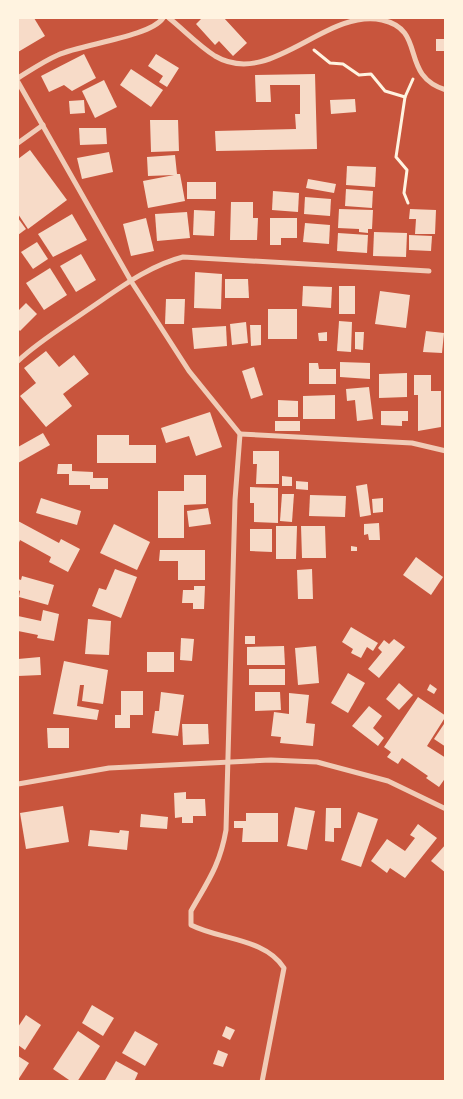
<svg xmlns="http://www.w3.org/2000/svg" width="463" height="1099" viewBox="0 0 463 1099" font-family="Lato,sans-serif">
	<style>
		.building { fill: #f7dbc8 }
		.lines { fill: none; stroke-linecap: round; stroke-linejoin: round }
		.path { stroke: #fff3e0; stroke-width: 3 }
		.minor { stroke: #f1ccb7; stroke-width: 5 }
	</style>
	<rect width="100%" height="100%" fill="#c8553d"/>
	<g class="building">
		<path d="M18,18H34L45,36L18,52Z"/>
		<path d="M199,18H224L247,43L233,56L219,41L215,45L196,24L201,19Z"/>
		<rect x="436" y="39" width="10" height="12"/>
		<path d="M84,54L96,78L72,91L64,85L49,92L41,76Z"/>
		<path d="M156,54L179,68L167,87L159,82L163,76L148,66Z"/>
		<path d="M131,69L163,90L151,107L120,85Z"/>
		<path d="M315,74L317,149L216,151L215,131L296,129L295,114H300V85H270L271,102H256L255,75Z"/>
		<path d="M104,80L117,107L95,118L82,91Z"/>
		<path d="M355,99L356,112L331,114L330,100Z"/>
		<path d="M84,100L85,113L70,114L69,101Z"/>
		<path d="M150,120H178L179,151L151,152Z"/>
		<path d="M79,128H106L107,144L80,145Z"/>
		<path d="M30,150L67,200L28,229L18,214V159Z"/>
		<path d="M109,152L113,172L82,179L77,158Z"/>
		<path d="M175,155L177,174H180L185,201L148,208L143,181L174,175L148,176L147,157Z"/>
		<path d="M347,166L376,167L375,187L346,185Z"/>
		<path d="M308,179L336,184L334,193L306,188Z"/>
		<rect x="187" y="182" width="29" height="17"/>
		<path d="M346,189L373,191L372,208L345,206Z"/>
		<path d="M273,191L299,193L298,212L272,210Z"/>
		<path d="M305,197L331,199L330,216L304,214Z"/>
		<path d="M231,202H253V218H258L257,240H230Z"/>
		<path d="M339,209L373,210L372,229H368V233L359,232V229L338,228Z"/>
		<path d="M410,209L436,210L435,234H415L416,219H409Z"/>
		<path d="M194,210L215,211L214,236L193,235Z"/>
		<path d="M187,212L190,238L157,241L155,214Z"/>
		<path d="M72,214L87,240L53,257L38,234Z"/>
		<path d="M18,218L26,229L18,235Z"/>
		<path d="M146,218L154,251L131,256L123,224Z"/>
		<path d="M270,218H297V238H281V245H270Z"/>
		<path d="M305,223L330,225L329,244L303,242Z"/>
		<path d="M374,232L407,233L406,257L373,256Z"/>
		<path d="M338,233L368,235L367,253L337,251Z"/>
		<path d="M409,235L432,236L431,251L409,250Z"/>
		<path d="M37,242L48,259L33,269L21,252Z"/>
		<path d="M81,254L96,280L76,292L60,266Z"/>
		<path d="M50,268L67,295L44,310L26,283Z"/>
		<path d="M195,272L222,274L221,309L194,308Z"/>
		<path d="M225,279H248L249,298H225Z"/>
		<path d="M303,286L332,287L331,308L302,306Z"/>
		<rect x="339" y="286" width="16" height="28"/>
		<path d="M380,291L410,295L406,328L375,324Z"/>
		<path d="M166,299H185L184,324H165Z"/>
		<path d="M26,303L37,314L20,331L18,329V311Z"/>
		<rect x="268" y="309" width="29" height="30"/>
		<path d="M339,321L352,322L351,352L337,351Z"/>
		<path d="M246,322L248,343L232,345L230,324Z"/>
		<path d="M250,325H261V345L251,346Z"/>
		<path d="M226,326L227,346L194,349L192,328Z"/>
		<path d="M426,331L444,333L442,353L423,352Z"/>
		<path d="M327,332V341H319L318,333Z"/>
		<path d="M355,332H364L363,350L355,349Z"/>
		<path d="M46,351L59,367L74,355L89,374L63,394L72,406L46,427L20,396L36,383L24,368Z"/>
		<path d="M340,362L370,363V379L340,377Z"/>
		<path d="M309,363H318L319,369H336V384H309Z"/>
		<path d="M254,367L263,395L251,399L242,371Z"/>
		<path d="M407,373V397L379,398V374Z"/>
		<path d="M414,375H431V391H441V427L418,431V395H414Z"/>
		<path d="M369,387L373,419L357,421L355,400L347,401L346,389Z"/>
		<path d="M335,395V419H303V396Z"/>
		<path d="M278,400L298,401V417H278Z"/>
		<path d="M381,411H408V421H402V426L381,425Z"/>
		<path d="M210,412L222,447L196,456L189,436L166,443L161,428Z"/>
		<rect x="275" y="421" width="25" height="10"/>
		<path d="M43,433L50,445L18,463V447Z"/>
		<path d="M97,435H129V445H156V463H97Z"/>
		<path d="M253,451H279V484H256L257,464H253Z"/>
		<path d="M58,464H72V471L93,472V478H108V489H90V485H69V474H57Z"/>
		<path d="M184,475H206V504L184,505V538H158V491H184Z"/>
		<path d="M282,476L292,477V486H282Z"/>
		<path d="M296,481L308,482V490L296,489Z"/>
		<path d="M367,484L371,515L360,517L356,486Z"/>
		<path d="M250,487L278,488V523L254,522V503H250Z"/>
		<path d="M282,494H294L292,522L280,521Z"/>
		<path d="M310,495L346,496L345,517L309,516Z"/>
		<path d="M41,498L81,511L77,525L36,513Z"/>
		<path d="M383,498V512L373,513L372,499Z"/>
		<path d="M208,508L211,524L189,527L187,511Z"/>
		<path d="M18,521L59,543L61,539L80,549L68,572L49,562L51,557L20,540L18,545Z"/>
		<path d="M379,523L380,540H369L368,534L364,535V524Z"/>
		<path d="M114,524L150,542L137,570L100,553Z"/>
		<path d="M276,526H297L296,559H276Z"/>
		<path d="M301,526H325L326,558H302Z"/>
		<path d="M250,529H272V552L250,551Z"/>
		<path d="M351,546L357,547V551H351Z"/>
		<path d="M160,550H205V580H178V561H159Z"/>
		<path d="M416,557L443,577L431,595L403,575Z"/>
		<path d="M115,569L137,577L121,618L92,606L99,588L106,590Z"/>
		<path d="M312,569L313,599H298L297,570Z"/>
		<path d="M22,576L54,585L48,605L19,597L20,591L18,590V579L21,580Z"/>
		<path d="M194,586H205L204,609H193V603H182L183,590H194Z"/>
		<path d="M43,610L59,614L54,641L37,638L38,635L18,631V616L41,621Z"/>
		<path d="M88,619L111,621L109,655L85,654Z"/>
		<path d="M351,627L378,643L373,651L367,647L361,658L351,653L353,649L342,642Z"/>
		<rect x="245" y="636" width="10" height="8"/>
		<path d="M181,638L194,639L192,661L180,660Z"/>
		<path d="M394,639L405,647L379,678L368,669L382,652L378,648L384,640L389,644Z"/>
		<path d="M284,646L285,665H247V647Z"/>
		<path d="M316,646L319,683L298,685L295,648Z"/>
		<rect x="147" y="652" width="27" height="20"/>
		<path d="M40,657L41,675L18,676V659Z"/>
		<path d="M64,661L108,670L103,704L82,701L84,685H80L77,706L99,710L97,720L53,714Z"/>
		<rect x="249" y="669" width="36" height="16"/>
		<path d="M348,673L365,683L348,713L331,703Z"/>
		<path d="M399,683L413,695L399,710L386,699Z"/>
		<path d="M430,684L437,689L434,694L427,690Z"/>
		<path d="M121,691H143V715H130V728H115V715H121Z"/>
		<path d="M161,692L184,695L178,736L152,733L155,711H159Z"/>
		<path d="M255,692H280L281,710L255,711Z"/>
		<path d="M289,693L309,695L306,723L315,724L313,746L280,743L281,737L271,736L274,712L289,714Z"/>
		<path d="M418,697L446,716L427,746L446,758V777L439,787L426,778L428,776L402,758L398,764L387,757L391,752L384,747Z"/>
		<path d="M369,706L382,716L373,728L384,738L378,746L352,726Z"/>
		<path d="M446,721V747L434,739Z"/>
		<path d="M182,724H208L209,744L183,745Z"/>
		<path d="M47,728H69V748H48Z"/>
		<path d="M186,792V799H205L206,816H193V823H182V817L175,818L174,793Z"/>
		<path d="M63,806L69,842L26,849L20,813Z"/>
		<path d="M295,807L315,811L307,850L287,846Z"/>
		<path d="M326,808H341V828H334V842L325,841Z"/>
		<path d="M358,812L378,819L361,867L341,860Z"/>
		<path d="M246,813H278V842H242L243,828H234V821H246Z"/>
		<path d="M141,814L168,817L167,829L140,827Z"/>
		<path d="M418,824L437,838L405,878L390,868L387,873L371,861L387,839L405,851L415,838L410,835Z"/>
		<path d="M90,830L119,833L120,830L129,831L127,850L88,846Z"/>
		<path d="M446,844V873L431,861Z"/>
		<path d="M92,1005L114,1018L103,1036L82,1023Z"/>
		<path d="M26,1015L41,1025L25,1050L18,1045V1027Z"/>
		<path d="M226,1026L235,1030L230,1040L222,1036Z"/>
		<path d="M78,1031L100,1046L77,1082H72L53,1069Z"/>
		<path d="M135,1031L158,1044L145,1066L122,1053Z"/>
		<path d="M218,1050L228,1054L223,1067L213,1064Z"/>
		<path d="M18,1056L29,1063L18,1080Z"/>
		<path d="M116,1061L138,1073L134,1082H104Z"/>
	</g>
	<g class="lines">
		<g class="path">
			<path d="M314,50L330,63L343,64L359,75L371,74L385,91L405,97"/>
			<path d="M408,203L404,193L407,170L396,157L405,97L413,79"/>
		</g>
		<g class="minor">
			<path d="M169,18C184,30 199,46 215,56C271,89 325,8 382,20C428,30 398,75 446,90"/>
			<path d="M18,78C31,70 44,61 58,55C82,44 150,37 163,18"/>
			<path d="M18,82L131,281L189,371L240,434L235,500L226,830C220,865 208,881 191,911V925C220,940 265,938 284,968L262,1082"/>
			<path d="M18,143L43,125"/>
			<path d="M18,361C38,342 63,327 86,311C116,291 147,266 183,257L429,271"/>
			<path d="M240,434L412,443L446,451"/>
			<path d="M18,784L109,768L271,760L317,762L388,781L446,809"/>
		</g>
	</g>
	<rect width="463" height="1099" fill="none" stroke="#fff3e0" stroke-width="38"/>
</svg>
